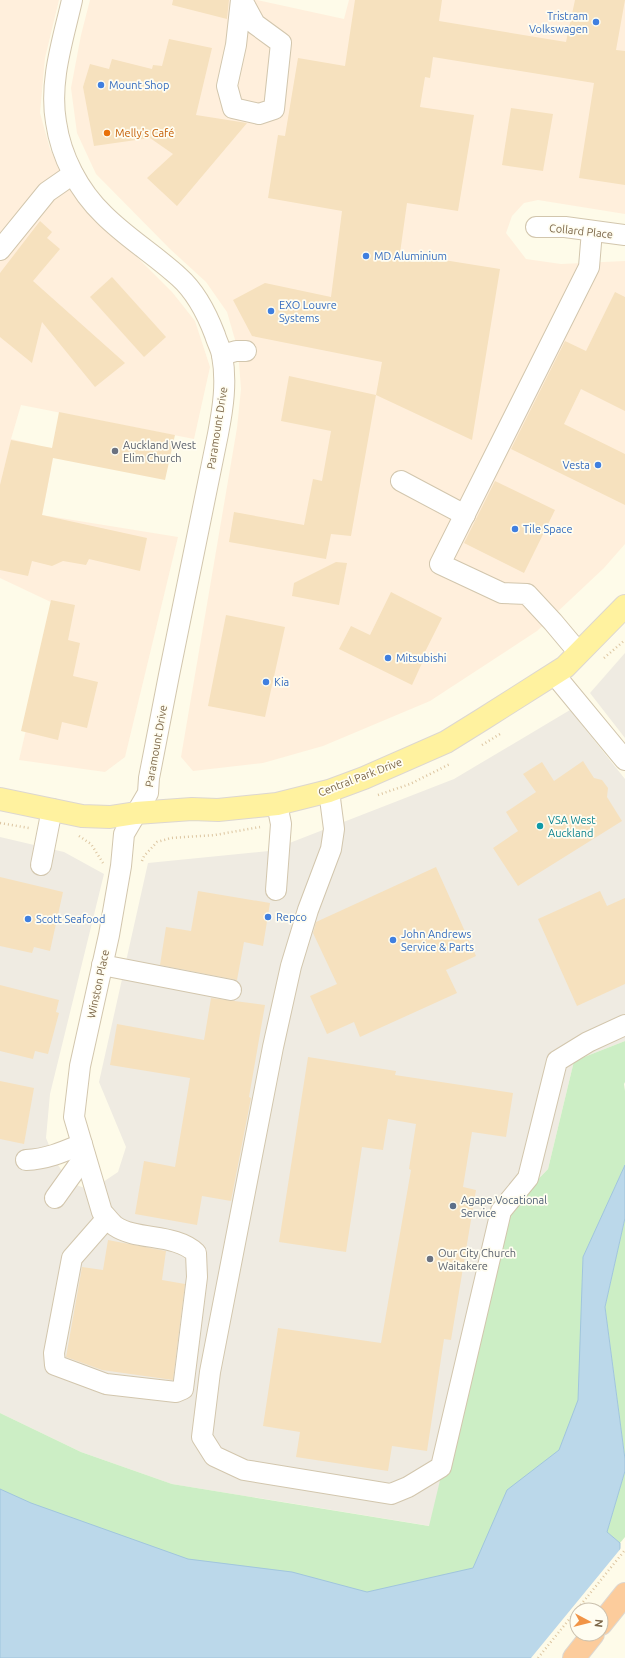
<svg xmlns="http://www.w3.org/2000/svg" width="625" height="1658" viewBox="0 0 625 1658" font-family="Ubuntu,sans-serif">
	<style>
		.commercial { fill: #ffefdc }
		.industrial { fill: #efebe2 }
		.green { fill: #cceec5 }
		.water { fill: #bbd8ea; stroke: #a0c5dd; fill-rule: evenodd }
		.pier { fill: #fefbe9; fill-rule: evenodd }
		.building { fill: #f6e1be }
		.lines { fill: none; stroke-linecap: round; stroke-linejoin: round }
		.minor-casing { stroke: #d2c6ad; stroke-width: 22 }
		.major-casing { stroke: #ddd7d0; stroke-width: 24 }
		.highway-casing { stroke: #ddd7d0; stroke-width: 24 }
		.path { stroke: #dcc5a0; stroke-width: 2.5; stroke-dasharray: 1 3; stroke-linecap: butt }
		.minor { stroke: #fff; stroke-width: 20 }
		.major { stroke: #fff29f; stroke-width: 22 }
		.highway { stroke: #fccc9c; stroke-width: 22 }
		.shop-dot { fill: #3f7fe0; stroke: #fffdf1; stroke-width: 1.5 }
		.food-dot { fill: #e8710a; stroke: #fffdf1; stroke-width: 1.5 }
		.worship-dot { fill: #6b7280; stroke: #fffdf1; stroke-width: 1.5 }
		.culture-dot { fill: #0f9aa8; stroke: #fffdf1; stroke-width: 1.5 }
		.service-dot { fill: #5c6f8a; stroke: #fffdf1; stroke-width: 1.5 }
		.labels { text-anchor: middle; stroke-width: 3.5; stroke-linejoin: round; paint-order: stroke }
		.shop-label { font-size: 11px; fill: #366cbe; stroke: #fffdf1; text-anchor: start }
		.food-label { font-size: 11px; fill: #c56008; stroke: #fffdf1; text-anchor: start }
		.street-label { font-size: 11px; fill: #7c6749; stroke: #fffdf1 }
		.worship-label { font-size: 11px; fill: #5b616d; stroke: #fffdf1; text-anchor: start }
		.culture-label { font-size: 11px; fill: #0d838f; stroke: #fffdf1; text-anchor: start }
		.service-label { font-size: 11px; fill: #4e5e75; stroke: #fffdf1; text-anchor: start }
	</style>
	<rect width="100%" height="100%" fill="#fefbe9"/>
	<g class="commercial">
		<path d="M0,0H59L45,58L40,113L50,149L76,196L172,292L195,321L210,367L194,439L21,405L11,439L37,445L51,469L42,515L178,537L125,757L105,772L19,760L55,604L0,578Z"/>
		<path d="M90,0H257L344,19L349,0H625V214L538,200L524,203L512,216L506,233L526,259L561,264L625,261V544L604,568L537,631L430,701L323,746L263,763L193,771L181,757L237,428L241,389L238,350L227,312L206,282L170,249L96,174L77,133L71,88L81,35Z"/>
	</g>
	<g class="industrial">
		<path d="M625,653V738L590,693Z"/>
		<path d="M570,710L625,779V1041L574,1061L548,1169L504,1215L430,1526L172,1484L81,1452L0,1413V837L64,852L104,874L50,1094L46,1138L56,1162L70,1183L91,1190L118,1172L126,1147L99,1082L148,863L269,851L454,779Z"/>
	</g>
	<g class="green">
		<path d="M625,1041V1082L624,1084L625,1091V1165L583,1258L579,1400L477,1658H97L0,1631V1413L81,1452L172,1484L429,1526L504,1215L548,1169L574,1061Z"/>
		<path d="M625,1218V1459L605,1307Z"/>
		<path d="M625,1471V1537L620,1543L607,1532Z"/>
	</g>
	<path class="water" d="M625,1165V1218L605,1307L625,1459V1471L607,1532L620,1543L619,1646L625,1658H0V1489L31,1503L188,1559L292,1572L367,1592L473,1568L507,1490L559,1450L578,1400L583,1257ZM577,1610H601V1634H577Z"/>
	<path class="pier" d="M622,1547L621,1645L625,1646V1658H531ZM577,1610H601V1634H577Z"/>
	<g class="building">
		<path d="M173,0H229L227,19L172,5Z"/>
		<path d="M355,0H442L439,21L566,42L575,0H625L616,50L625,51V185L579,178L594,83L433,57L430,78L425,77L420,107L474,115L458,211L407,203L400,253L500,269L472,440L376,395L382,362L252,336L233,300L265,283L331,297L342,211L268,198L278,135L285,136L298,58L345,66Z"/>
		<path d="M169,39L212,48L196,115L247,123L177,206L147,178L173,154L150,138L94,146L83,87L90,64L109,69L112,59L152,69L153,65L162,66Z"/>
		<path d="M511,108L553,114L543,171L502,165Z"/>
		<path d="M40,221L52,232L47,238L60,249L33,281L125,363L95,387L42,322L32,363L0,337V273Z"/>
		<path d="M112,277L166,337L144,357L90,297Z"/>
		<path d="M615,292L625,297V411L581,389L564,424L625,454V505L511,449L565,341L586,351Z"/>
		<path d="M289,376L376,395L351,536L331,534L326,559L229,542L234,512L304,525L313,479L322,481L331,431L281,421Z"/>
		<path d="M59,412L175,435L165,480L53,458L42,515L147,538L140,571L89,559L86,565L63,561L52,566L32,561L28,576L0,570V485L11,440L52,448Z"/>
		<path d="M495,481L555,510L524,573L464,543Z"/>
		<path d="M336,562L347,563L339,605L292,596L294,583Z"/>
		<path d="M391,592L442,618L421,660L423,661L412,685L339,649L351,626L370,635Z"/>
		<path d="M51,600L75,605L68,640L80,643L73,676L98,682L87,728L62,722L58,740L21,731Z"/>
		<path d="M226,615L285,627L265,717L208,706Z"/>
		<path d="M583,761L594,778L602,780L608,788L607,797L622,821L518,886L493,848L518,831L506,812L536,792L523,774L542,762L554,781Z"/>
		<path d="M436,867L476,956L446,970L457,993L360,1037L354,1022L327,1034L310,996L337,984L313,933L316,922Z"/>
		<path d="M0,877L63,892L50,951L34,947L32,953L0,946Z"/>
		<path d="M198,891L270,903L263,946L244,942L237,980L160,965L166,927L191,931Z"/>
		<path d="M600,891L607,906L625,898V984L577,1006L538,919Z"/>
		<path d="M0,985L59,1000L56,1012L59,1013L48,1054L35,1051L33,1059L0,1051Z"/>
		<path d="M211,998L265,1005L249,1097L251,1098L231,1201L202,1196L197,1225L135,1214L144,1161L175,1167L190,1078L110,1065L117,1024L204,1040Z"/>
		<path d="M308,1057L396,1071L395,1075L513,1093L506,1137L472,1132L463,1187L476,1190L451,1340L444,1339L427,1451L392,1446L388,1471L296,1457L300,1432L263,1426L278,1328L381,1343L411,1170L409,1169L416,1124L388,1119L383,1150L362,1147L346,1252L279,1242Z"/>
		<path d="M0,1081L34,1088L24,1144L0,1139Z"/>
		<path d="M108,1240L166,1251L162,1280L185,1284L173,1380L102,1370L66,1357L82,1267L103,1270Z"/>
	</g>
	<g class="lines">
		<g class="minor-casing">
			<g id="minor">
				<path d="M72,0C63,40 49,81 56,122C61,157 79,191 104,215C127,238 155,255 179,277C196,292 207,314 215,335C217,342 221,349 222,355C227,382 223,408 218,434L169,675L149,778L148,793L124,834L121,866L109,935L80,1066L74,1117L102,1212C106,1216 110,1222 115,1226C137,1241 175,1233 196,1253L197,1277L183,1389L176,1392L106,1384L55,1365L54,1353L72,1258L107,1218"/>
				<path d="M241,0L236,45L227,86L233,108L259,114L274,109L281,43L255,24L242,0"/>
				<path d="M536,227H565L625,235"/>
				<path d="M0,250L47,192L73,174"/>
				<path d="M222,355L236,351H246"/>
				<path d="M401,481L465,515"/>
				<path d="M579,653L553,622L527,594L502,593L440,564L589,267L592,231"/>
				<path d="M554,674L625,760"/>
				<path d="M329,791L334,829L331,849L308,910L291,966L273,1047L210,1372L202,1437L214,1456L244,1470L391,1494L408,1487L441,1467L501,1211L528,1178L557,1061L588,1042L625,1025"/>
				<path d="M41,865L52,809"/>
				<path d="M276,890L281,824L277,804"/>
				<path d="M102,965L231,990"/>
				<path d="M26,1160C47,1159 63,1152 82,1144"/>
				<path d="M55,1198L85,1156"/>
			</g>
		</g>
		<g class="major-casing">
			<path id="major" d="M0,799L82,816L110,817L136,813L192,809L218,810L277,804L329,791L364,778L446,742L483,719L565,667L625,606"/>
		</g>
		<g class="highway-casing">
			<g id="highway">
				<path d="M601,1624L625,1594"/>
				<path d="M574,1658L593,1634"/>
			</g>
		</g>
		<g class="path">
			<path d="M604,658L625,640"/>
			<path d="M482,745L500,734"/>
			<path d="M378,795L410,784L450,764"/>
			<path d="M0,823L29,828"/>
			<path d="M79,836L91,844L103,863"/>
			<path d="M142,861L144,856L157,842L171,838L215,835L260,827"/>
			<path d="M538,1658L625,1550"/>
		</g>
		<use href="#minor" class="minor"/>
		<use href="#major" class="major"/>
		<use href="#highway" class="highway"/>
	</g>
	<g class="shop-dot">
		<circle cx="596" cy="22" r="4"/>
		<circle cx="101" cy="85" r="4"/>
		<circle cx="366" cy="256" r="4"/>
		<circle cx="271" cy="311" r="4"/>
		<circle cx="598" cy="465" r="4"/>
		<circle cx="515" cy="529" r="4"/>
		<circle cx="388" cy="658" r="4"/>
		<circle cx="266" cy="682" r="4"/>
		<circle cx="268" cy="917" r="4"/>
		<circle cx="28" cy="919" r="4"/>
		<circle cx="393" cy="940" r="4"/>
	</g>
	<circle class="food-dot" cx="107" cy="133" r="4"/>
	<g class="worship-dot">
		<circle cx="115" cy="451" r="4"/>
		<circle cx="430" cy="1259" r="4"/>
	</g>
	<circle class="culture-dot" cx="540" cy="826" r="4"/>
	<circle class="service-dot" cx="453" cy="1206" r="4"/>
	<g class="labels">
		<g class="shop-label">
			<text x="588" y="20" text-anchor="end">Tristram<tspan x="588" dy="13">Volkswagen</tspan></text>
			<text x="109" y="89">Mount Shop</text>
			<text x="374" y="260">MD Aluminium</text>
			<text x="279" y="309">EXO Louvre<tspan x="279" dy="13">Systems</tspan></text>
			<text x="590" y="469" text-anchor="end">Vesta</text>
			<text x="523" y="533">Tile Space</text>
			<text x="396" y="662">Mitsubishi</text>
			<text x="274" y="686">Kia</text>
			<text x="276" y="921">Repco</text>
			<text x="36" y="923">Scott Seafood</text>
			<text x="401" y="938">John Andrews<tspan x="401" dy="13">Service &amp; Parts</tspan></text>
		</g>
		<g class="food-label">
			<text x="115" y="137">Melly's Café</text>
		</g>
		<g class="street-label">
			<text transform="translate(581 231) rotate(6)" y="4">Collard Place</text>
			<text transform="translate(217 428) rotate(-81)" y="4">Paramount Drive</text>
			<text transform="translate(156 746) rotate(-80)" y="4">Paramount Drive</text>
			<text transform="translate(360 777) rotate(-21)" y="4">Central Park Drive</text>
			<text transform="translate(98 984) rotate(-78)" y="4">Winston Place</text>
		</g>
		<g class="worship-label">
			<text x="123" y="449">Auckland West<tspan x="123" dy="13">Elim Church</tspan></text>
			<text x="438" y="1257">Our City Church<tspan x="438" dy="13">Waitakere</tspan></text>
		</g>
		<g class="culture-label">
			<text x="548" y="824">VSA West<tspan x="548" dy="13">Auckland</tspan></text>
		</g>
		<g class="service-label">
			<text x="461" y="1204">Agape Vocational<tspan x="461" dy="13">Service</tspan></text>
		</g>
	</g>
	<g transform="translate(589 1622) rotate(97)"><circle r="19" fill="#fffdf1" stroke="#cbc1ae"/>
	<path d="M0-3L7 15L0 10L-7 15Z" fill="#f19446"/>
	<text y="-6" font-size="11" font-weight="bold" text-anchor="middle" fill="#7c6749">N</text>
	</g>
</svg>
